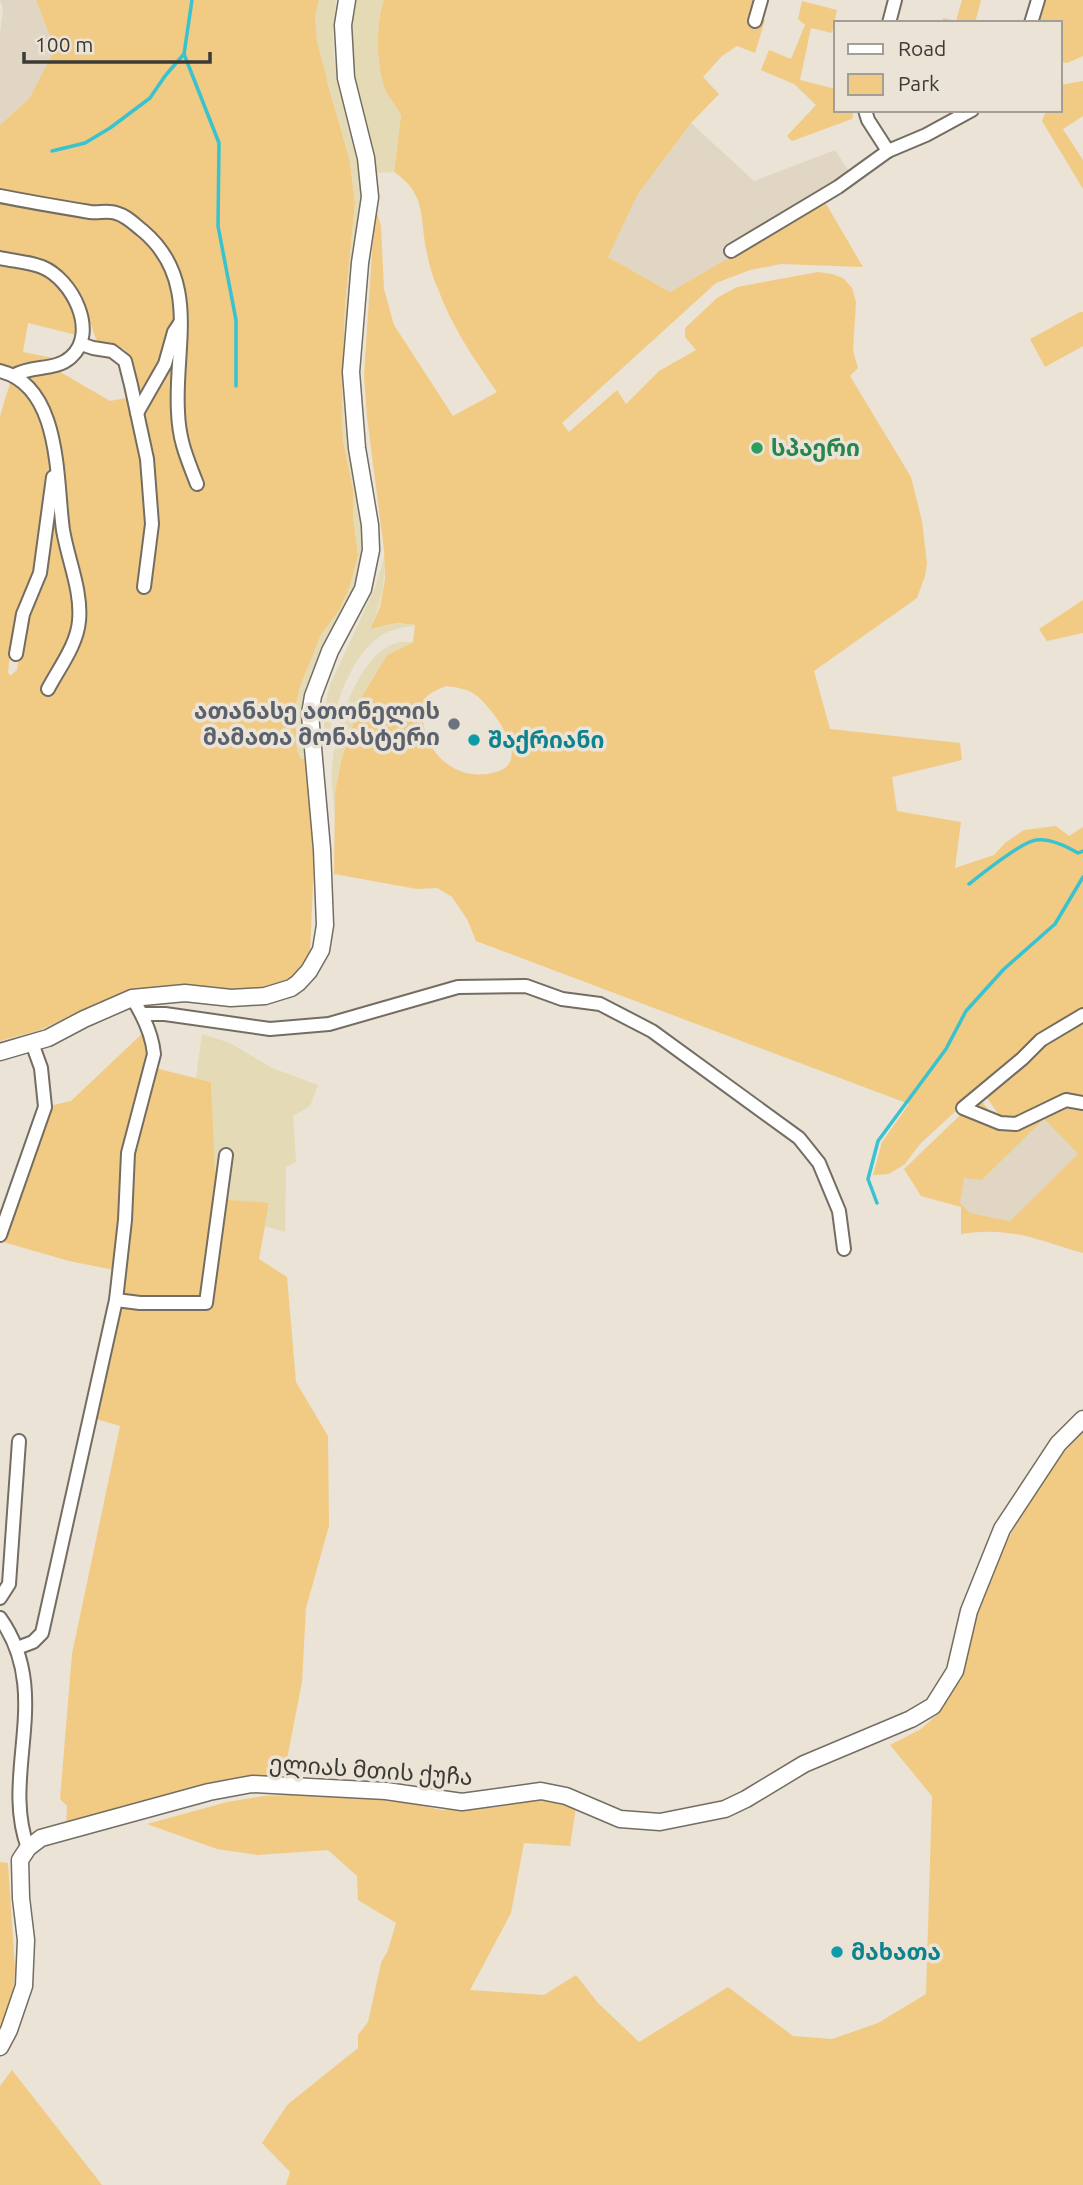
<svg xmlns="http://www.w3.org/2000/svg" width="1083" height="2185" viewBox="0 0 1083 2185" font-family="Ubuntu,'Noto Sans Georgian',sans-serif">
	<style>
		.built { fill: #e1d6c3 }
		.green { fill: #f1cb83; fill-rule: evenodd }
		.sand { fill: #e4dab5 }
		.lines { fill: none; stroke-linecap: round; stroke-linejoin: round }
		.stream { stroke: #39c2cf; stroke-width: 3.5 }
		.street-casing { stroke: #736d62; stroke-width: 16 }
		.secondary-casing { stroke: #736d62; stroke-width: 19 }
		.street { stroke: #fff; stroke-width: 12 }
		.secondary { stroke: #fff; stroke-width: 16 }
		.leisure-dot { fill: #2e9e5b; stroke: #eae3d6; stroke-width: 2.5 }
		.worship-dot { fill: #6b7280; stroke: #eae3d6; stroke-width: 2.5 }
		.culture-dot { fill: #0f9aa8; stroke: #eae3d6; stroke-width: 2.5 }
		.labels { text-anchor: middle; stroke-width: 7; stroke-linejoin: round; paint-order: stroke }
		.leisure-label { font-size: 23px; font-weight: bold; fill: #27864d; stroke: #eae3d6; text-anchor: start }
		.worship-label { font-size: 23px; font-weight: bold; fill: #5b616d; stroke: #eae3d6; text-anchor: end }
		.culture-label { font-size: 23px; font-weight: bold; fill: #0d838f; stroke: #eae3d6; text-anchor: start }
		.street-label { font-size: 23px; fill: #3c3a35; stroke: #eae3d6 }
	</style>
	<rect width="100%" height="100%" fill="#eae3d6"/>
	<g class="built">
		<path d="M0,0H36L56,49L29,99L0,125V33L3,8Z"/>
		<path d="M691,123L754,181L835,150L857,184L670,292L608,257L638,194Z"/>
		<path d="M1044,1119L1078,1154L1010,1221L969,1213L960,1203L963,1177L982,1180Z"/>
	</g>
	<g class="green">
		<path d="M36,0H319L315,17L328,84L350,161L355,204L345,305L342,408L343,440L353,489V514L358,556L350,586L340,609L321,635L300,687L295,709L297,751L307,759L314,860L310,955L303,968L276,987L240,991L158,986L132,990L37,1031L0,1041V416L11,380C19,387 28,395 34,404C44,416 53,464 47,478L35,575L13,630L8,672L10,676L17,670L21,640L56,492L68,538L57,447L23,375L55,369L110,401L132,397L141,413L173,341L184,448L176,273L133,220L0,195V125L29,99L55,49Z"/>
		<path d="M384,0H756L752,17L765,20L755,53L737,46L722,56L703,77L719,94L691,123L638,194L608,257L670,292L825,202L863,267L781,264L750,270L716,283L562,423L569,432L617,390L626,404L659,371L696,350L685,337V328L717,298L737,287L818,272L832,274L843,278L852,288L856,302L853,351L858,368L850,376L911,477L922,521L927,563L925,576L917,598L814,671L830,729L960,743L962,760L892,777L897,811L961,822L955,868L994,855L1005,843L1024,830L1056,826L1069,836L1083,827V1011L971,1097L920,1144L905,1164L889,1174L873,1175L882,1142L909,1104L476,941L467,919L452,897L437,888L417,889L334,874L335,792L341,761L362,696L387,655L413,642L415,625L397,623L370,629L380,607L385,579L384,550L367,417L364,375L375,206L381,226L384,289L394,325L453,416L497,392C474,359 452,327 438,289C433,278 429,265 427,253C419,219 428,195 394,172L401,115C397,107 390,100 386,92C376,69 375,23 384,0ZM446,686C456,687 468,689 476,695C493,709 534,762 496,772C463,782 431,761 424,727C423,720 421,708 424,700C428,693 439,689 446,686Z"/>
		<path d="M962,0H981L975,23H942L943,18L956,21Z"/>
		<path d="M1046,0H1083V56L1067,63L1060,62V23H1039Z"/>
		<path d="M802,1L837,10L832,33L811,28L800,80L836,89V110H854L852,119L792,141L787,136L816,105L794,84L761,70L769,50L791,59L805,25L798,19Z"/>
		<path d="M1083,81V116L1063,129L1083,160V189L1042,121L1046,110H1060V85Z"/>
		<path d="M0,199L114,216L151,244L174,283V323L162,363L140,396C137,379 134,364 124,349L101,344L96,339L82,299L64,276L0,253Z"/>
		<path d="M0,262C12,265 27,266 39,270C66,281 73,310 77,335L28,323L23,352L58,359L8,370L0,368Z"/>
		<path d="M1080,312H1083V346L1045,367L1030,339Z"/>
		<path d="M1083,600V633L1047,641L1039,629Z"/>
		<path d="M1083,1019V1097L1015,1120L1002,1119L984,1094L1036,1050Z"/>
		<path d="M147,1029L151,1067L211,1082L214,1112L269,1203L259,1259L287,1277L296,1382L328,1436L329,1526L306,1608L302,1682L282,1785L252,1784L66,1832L67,1806L60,1799L72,1654L120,1426L90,1417L119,1271L69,1261L0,1241L45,1107L71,1101Z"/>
		<path d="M979,1097L999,1125L1064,1102L1083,1105V1253C1036,1240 1012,1226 961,1234V1207L921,1196L904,1169ZM1044,1119L1078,1154L1010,1221L970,1213L960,1203L964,1178L982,1180Z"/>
		<path d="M1083,1427V2185H286L290,2172L262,2143L287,2105L358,2048V2035L368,2022L381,1963L388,1950L396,1923L358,1900L357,1876L328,1850L257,1855L217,1849L147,1824L227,1802L264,1796L334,1793L404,1801L441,1810L498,1807L534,1799L555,1801L576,1807L570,1846L524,1843L511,1913L470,1990L544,1995L576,1975L598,2003L639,2042L728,1987L793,2036L832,2039L878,2023L926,1994L932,1796L890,1745L921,1729L938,1714L962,1678L975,1617L985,1584L1015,1526L1022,1506L1060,1451Z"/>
		<path d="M0,1862L8,1863L15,1969L13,1995L0,2034Z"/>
		<path d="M12,2070L102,2185H0V2086Z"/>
	</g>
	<g class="sand">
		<path d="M319,0H336L333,33L334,60L358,146L361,175L363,214L350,370L363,502V544L360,574L306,687L307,759H301L297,751L295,709L300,687L321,635L340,609L350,586L358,556L353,514V489L343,440L342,408L345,305L355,204L350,161L317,43L315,17Z"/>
		<path d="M354,0H384C375,23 376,69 386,92C390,100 397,107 401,115L394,172L374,173C362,118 338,56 354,0Z"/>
		<path d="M384,558C385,586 381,603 370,629L397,623L415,625C403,628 389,629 379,637C347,659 333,714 326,750C323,727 323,707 330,685L375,588Z"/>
		<path d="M400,642H413L387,655L362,696L341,761L335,792V818C333,798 330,778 333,758C339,721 358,652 400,642Z"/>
		<path d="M202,1034L230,1043L272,1068L318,1085L310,1106L293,1116L296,1162L286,1167L285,1232L265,1226L269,1203L216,1199L211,1082L196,1078Z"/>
	</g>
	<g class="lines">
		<g class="stream">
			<path d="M192,0L184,54L219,143L218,226L236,320V386"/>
			<path d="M52,151L85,143L110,128L150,98L165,76L184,54"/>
			<path d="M969,884C983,873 1021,842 1036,840C1050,838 1066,846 1078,853L1083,851"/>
			<path d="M877,1203L868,1179L878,1141L946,1049L966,1011L1004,969L1055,924L1083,877"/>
		</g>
		<g class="street-casing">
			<g id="street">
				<path d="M755,21L761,0"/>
				<path d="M889,23L895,0"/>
				<path d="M1031,23L1038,0"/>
				<path d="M865,110L868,120L888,151"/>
				<path d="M0,196C30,202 60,207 90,212C99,213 108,210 116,213C127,216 134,224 143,231C201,280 174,348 178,412C179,441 187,458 197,484"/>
				<path d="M731,251L838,187L888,151L926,135L972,110"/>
				<path d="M0,258C14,261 30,262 42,267C72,279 99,332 71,357C56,371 32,365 15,375"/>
				<path d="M81,344L93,348L112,351L125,361L131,385L147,459L152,524L144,587"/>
				<path d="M0,371C62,386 56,481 63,530C68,560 82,591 79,621C77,645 59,668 48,689"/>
				<path d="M137,413L165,364L174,332L180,323"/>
				<path d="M16,654L23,614L40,573L53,477"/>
				<path d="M142,1014H165L270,1029L329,1024L458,987L526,986L562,999L600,1004L652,1031L799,1138L819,1163L839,1211L844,1249"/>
				<path d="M1083,1015L1041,1040L1022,1059L963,1108L1000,1123L1016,1124L1066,1100L1083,1103"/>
				<path d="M0,1235L45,1107L41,1068L32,1043"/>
				<path d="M116,1300L140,1303H206L226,1155"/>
				<path d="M0,1598L9,1584L19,1441"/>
				<path d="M0,1618C54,1694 0,1774 28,1848"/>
				<path d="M17,1648L33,1642L42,1633L116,1300L125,1220L128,1153L154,1054C152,1034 143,1015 132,998"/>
			</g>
		</g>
		<g class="secondary-casing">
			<g id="secondary">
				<path d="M0,1052L48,1038L84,1019L132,998L185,993L231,998L265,996L291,988L298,983L309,971L321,950L325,925L322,849L310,714L313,696L330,651L363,589L371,550L370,525L357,448L351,372L360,263L370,197L366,158L346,78L343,25L347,0"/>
				<path d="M0,2047L9,2030L24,1986L26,1940L21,1898L20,1860L28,1848L41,1838L209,1792L252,1784L386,1791L462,1802L541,1791L566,1796L620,1819L660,1822L725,1809L746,1799L804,1764L911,1719L933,1706L955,1671L969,1611L1002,1529L1058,1444L1083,1419"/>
			</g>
		</g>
		<use href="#street" class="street"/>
		<use href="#secondary" class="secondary"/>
	</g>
	<circle class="leisure-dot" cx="757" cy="448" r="7"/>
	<circle class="worship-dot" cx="454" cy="724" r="7"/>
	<g class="culture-dot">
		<circle cx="474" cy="740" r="7"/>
		<circle cx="837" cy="1952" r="7"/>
	</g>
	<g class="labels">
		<g class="leisure-label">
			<text x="771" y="456">სპაერი</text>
		</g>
		<g class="worship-label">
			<text x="440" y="719">ათანასე ათონელის<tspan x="440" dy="26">მამათა მონასტერი</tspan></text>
		</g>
		<g class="culture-label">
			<text x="488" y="748">შაქრიანი</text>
			<text x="851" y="1960">მახათა</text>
		</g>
		<g class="street-label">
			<text transform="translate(371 1770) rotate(4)" y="8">ელიას მთის ქუჩა</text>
		</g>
	</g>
	<rect x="834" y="21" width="228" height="91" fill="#eae3d6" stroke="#a49f96" stroke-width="2"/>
	<rect x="848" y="44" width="35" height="10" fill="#ffffff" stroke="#a49f96" stroke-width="2"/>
	<text x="898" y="56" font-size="21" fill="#3c3a35">Road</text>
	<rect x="848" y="74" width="35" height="21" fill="#f1cb83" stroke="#a49f96" stroke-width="2"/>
	<text x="898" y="91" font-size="21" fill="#3c3a35">Park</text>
	<path d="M24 52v10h186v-10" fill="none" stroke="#3c3a35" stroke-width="3.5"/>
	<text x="35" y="52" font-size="21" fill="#3c3a35" stroke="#eae3d6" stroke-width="5" paint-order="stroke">100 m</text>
</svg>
